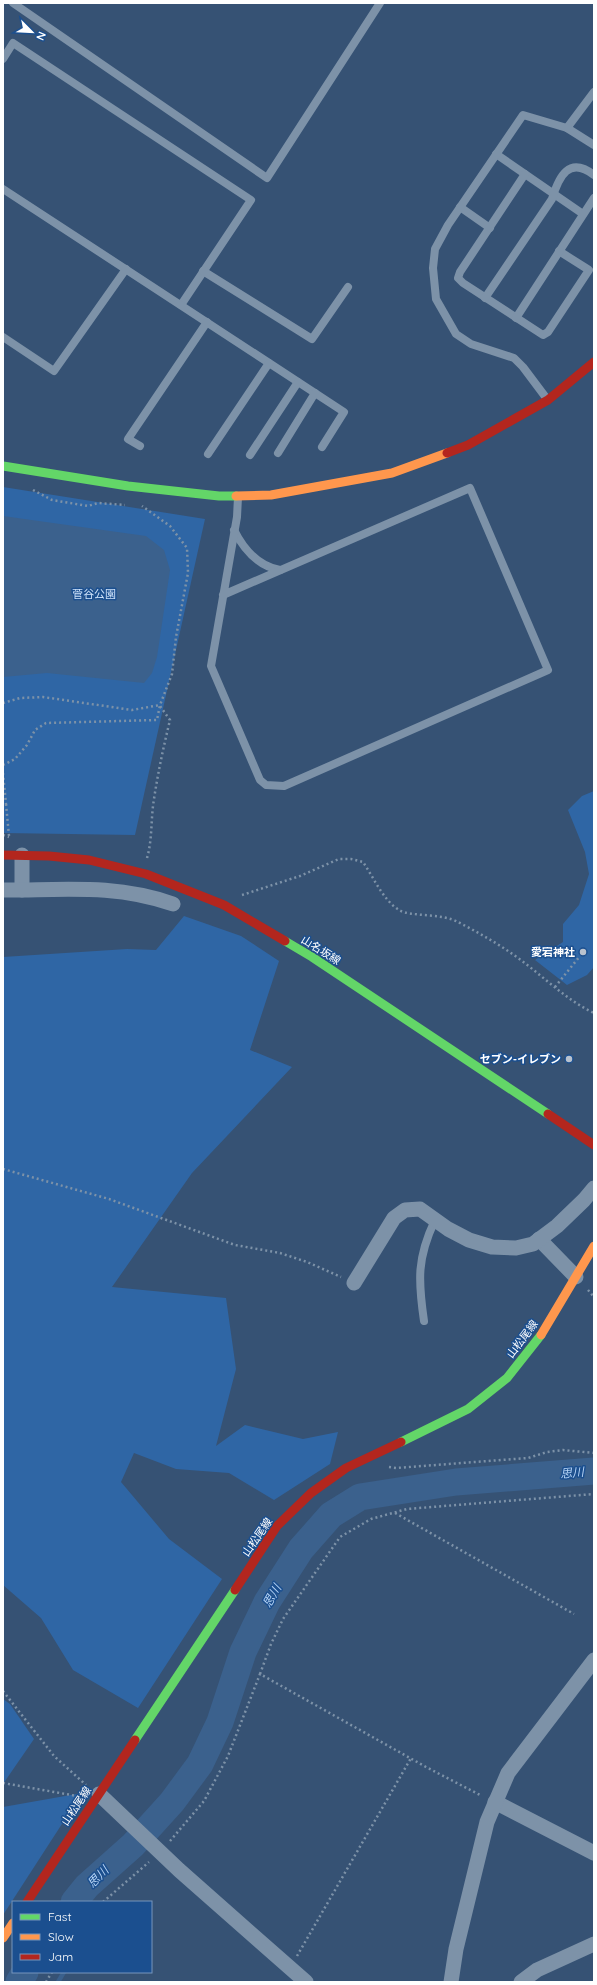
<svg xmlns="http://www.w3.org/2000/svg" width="597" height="1985" viewBox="0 0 597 1985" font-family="Quicksand,'Noto Sans JP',sans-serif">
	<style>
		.green { fill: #2f66a5 }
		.water { fill: #3b618d }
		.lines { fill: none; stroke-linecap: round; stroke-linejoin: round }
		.stream { stroke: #3b618d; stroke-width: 4.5 }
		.river { stroke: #3b618d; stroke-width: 27 }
		.path { stroke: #7d92a8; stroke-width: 2.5; stroke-dasharray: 2 3; stroke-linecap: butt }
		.lane { stroke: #7d92a8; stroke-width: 8 }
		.street { stroke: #7d92a8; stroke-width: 15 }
		.fast { stroke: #63d668; stroke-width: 9 }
		.slow { stroke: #ff974d; stroke-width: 9 }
		.jam { stroke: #b3261e; stroke-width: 9 }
		.poi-dot { fill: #b9c2ce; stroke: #1b4f8f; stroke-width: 1.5 }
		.labels { text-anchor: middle; stroke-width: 3; stroke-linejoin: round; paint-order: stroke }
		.park-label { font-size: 11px; fill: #cfe3fa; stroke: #1b4f8f }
		.street-label { font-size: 11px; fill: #fff; stroke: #1b4f8f }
		.poi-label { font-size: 11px; font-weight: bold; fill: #fff; stroke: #1b4f8f; text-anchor: end }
		.water-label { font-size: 12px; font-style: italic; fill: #b5d3f5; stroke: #1b4f8f }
	</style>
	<rect width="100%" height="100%" fill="#365274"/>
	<g class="green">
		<path d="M3,487L205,519L135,835L3,833Z"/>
		<path d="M594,791V967L587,975L567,985L535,960L563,942V924L579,905L589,874L585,852L568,810L582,796Z"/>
		<path d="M184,916L241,936L279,961L250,1050L292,1067L192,1173L112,1287L226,1298L236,1369L216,1446L245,1425L303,1439L338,1432L330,1464L274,1500L229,1473L176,1469L134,1453L121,1482L169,1539L222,1579L138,1708L73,1670L41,1618L3,1585V957L127,949L156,950Z"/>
		<path d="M3,1699L10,1704L34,1739L3,1784Z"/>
		<path d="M82,1793L3,1915V1807Z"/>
	</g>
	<path class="water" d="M3,516L146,536L164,550L170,570L157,657L152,673L144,683L47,673L3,677Z"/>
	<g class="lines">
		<path class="stream" d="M58,1982L64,1972"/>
		<g class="river">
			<path d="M74,1902L87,1886L133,1845L172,1802L200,1764L220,1722L243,1652L267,1602L301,1549L331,1515L360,1497L456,1482L594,1471"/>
			<path d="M19,1982L25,1972"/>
		</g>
		<g class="path">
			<path d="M33,490L52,500L88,506L98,503L125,505"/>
			<path d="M3,703L20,698L43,697L132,710L160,705"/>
			<path d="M3,765L15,759L27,745L35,730L46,723L157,720L160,705L172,674L176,637L188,573L187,548L170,526L142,506"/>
			<path d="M3,773L6,804L3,806"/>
			<path d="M6,804L9,836"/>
			<path d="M3,835L9,837"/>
			<path d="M147,858C152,841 151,823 153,806C157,777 163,749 170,720L160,706"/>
			<path d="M242,895L300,876L339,859H351L363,862C374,878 383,900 399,910C410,917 442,913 458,922C479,933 499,944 518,958C543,976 566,1000 594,1013"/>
			<path d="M555,987L580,956"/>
			<path d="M3,1169L109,1199L235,1245L280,1253L307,1262L341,1277"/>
			<path d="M588,1290L594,1297"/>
			<path d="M389,1467L396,1468L528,1458L547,1452L563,1450L594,1453"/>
			<path d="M395,1513L574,1614"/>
			<path d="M260,1674L271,1644L283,1619L340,1537L371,1519L407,1509L594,1494"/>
			<path d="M3,1691L54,1756L86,1785"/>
			<path d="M3,1783L77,1796"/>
			<path d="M170,1841L204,1801L228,1756L260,1674L426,1767L482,1796"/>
			<path d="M103,1902L149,1862"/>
			<path d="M297,1956L411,1758"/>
			<path d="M46,1982L52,1972"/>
		</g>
		<g class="lane">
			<path d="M13,3L267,178L380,3"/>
			<path d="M3,59L13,43L251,200L181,305"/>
			<path d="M567,128L594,92"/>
			<path d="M496,154L583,214"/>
			<path d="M525,174L460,272L458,278L463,283L543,335L548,332L589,270L559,251"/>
			<path d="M3,189L344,412L322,447"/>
			<path d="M460,207L490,228"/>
			<path d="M203,271L312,339L348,287"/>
			<path d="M485,298L552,199C559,176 569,156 594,175"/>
			<path d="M516,318L594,198"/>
			<path d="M3,337L54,371L126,269"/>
			<path d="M547,399L523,367L514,358L471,344L456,334L436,299L433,268L435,249L448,225L523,115L567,128L594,145"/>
			<path d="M140,446L128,439L207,322"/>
			<path d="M278,453L315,393"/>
			<path d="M208,454L269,363"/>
			<path d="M250,455L298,382"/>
			<path d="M234,530C244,550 258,566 280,570"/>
			<path d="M223,595L470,488L548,670L284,786L266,785L260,780L211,666L237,517L238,497"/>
			<path d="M424,1321C418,1280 417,1258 435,1220"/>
		</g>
		<g class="street">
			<path d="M3,890H22V855"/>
			<path d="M22,890C76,889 121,886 173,904"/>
			<path d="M539,1239L576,1277"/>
			<path d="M354,1283L394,1218L405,1210L420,1209L448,1229L469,1240L492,1247L516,1248L533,1244L557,1226L584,1200L594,1188"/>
			<path d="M99,1794L179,1870L306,1982"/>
			<path d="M495,1802L594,1853"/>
			<path d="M451,1982L456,1949L487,1822L508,1773L594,1660"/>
			<path d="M521,1982L537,1970L594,1944"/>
		</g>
		<g class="fast">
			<path d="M3,466L128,486L219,496H236"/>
			<path d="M285,941L312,957L548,1114"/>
			<path d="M401,1442L468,1409L507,1378L541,1335"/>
			<path d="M135,1740L235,1590"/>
		</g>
		<g class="slow">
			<path d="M236,496L271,495L392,473L447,453"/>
			<path d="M541,1335L594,1246"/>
			<path d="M3,1938L13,1923"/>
		</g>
		<g class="jam">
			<path d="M447,453L468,445L548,400L594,362"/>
			<path d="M3,855L49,856L89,860L146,874L224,905L285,941"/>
			<path d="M548,1114L594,1145"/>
			<path d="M235,1590L277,1526L311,1493L346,1468L401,1442"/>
			<path d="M27,1902L135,1740"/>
		</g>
	</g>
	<g class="poi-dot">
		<circle cx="583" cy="952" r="4"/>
		<circle cx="569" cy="1059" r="4"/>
	</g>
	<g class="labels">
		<g class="park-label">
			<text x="94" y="598">菅谷公園</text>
		</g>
		<g class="street-label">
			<text transform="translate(321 950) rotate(32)" y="4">山名坂線</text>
			<text transform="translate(522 1339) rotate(-53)" y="4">山松尾線</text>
			<text transform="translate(257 1537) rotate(-55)" y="4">山松尾線</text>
			<text transform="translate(76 1806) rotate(-56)" y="4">山松尾線</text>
		</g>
		<g class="poi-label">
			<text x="575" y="956">愛宕神社</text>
			<text x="561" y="1063">セブン-イレブン</text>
		</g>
		<g class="water-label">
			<text transform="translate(572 1473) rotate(-5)" y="4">思川</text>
			<text transform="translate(272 1596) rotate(-60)" y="4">思川</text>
			<text transform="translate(98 1877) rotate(-46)" y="4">思川</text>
		</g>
	</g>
	<rect width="597" height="1985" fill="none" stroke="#ffffff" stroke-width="8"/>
	<rect x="12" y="1901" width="140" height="72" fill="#1b4f8f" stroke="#7695bc"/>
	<rect x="20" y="1914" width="20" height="6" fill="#63d668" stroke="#7695bc"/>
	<text x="48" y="1921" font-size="12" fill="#ffffff">Fast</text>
	<rect x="20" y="1934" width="20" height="6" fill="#ff974d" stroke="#7695bc"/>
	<text x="48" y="1941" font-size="12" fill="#ffffff">Slow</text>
	<rect x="20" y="1954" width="20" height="6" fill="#b3261e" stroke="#7695bc"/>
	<text x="48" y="1961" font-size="12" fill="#ffffff">Jam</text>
	<g transform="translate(32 32) rotate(114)" stroke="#1b4f8f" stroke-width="3" paint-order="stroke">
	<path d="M0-3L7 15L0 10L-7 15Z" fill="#ffffff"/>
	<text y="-6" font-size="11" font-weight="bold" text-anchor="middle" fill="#ffffff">N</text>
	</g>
</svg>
